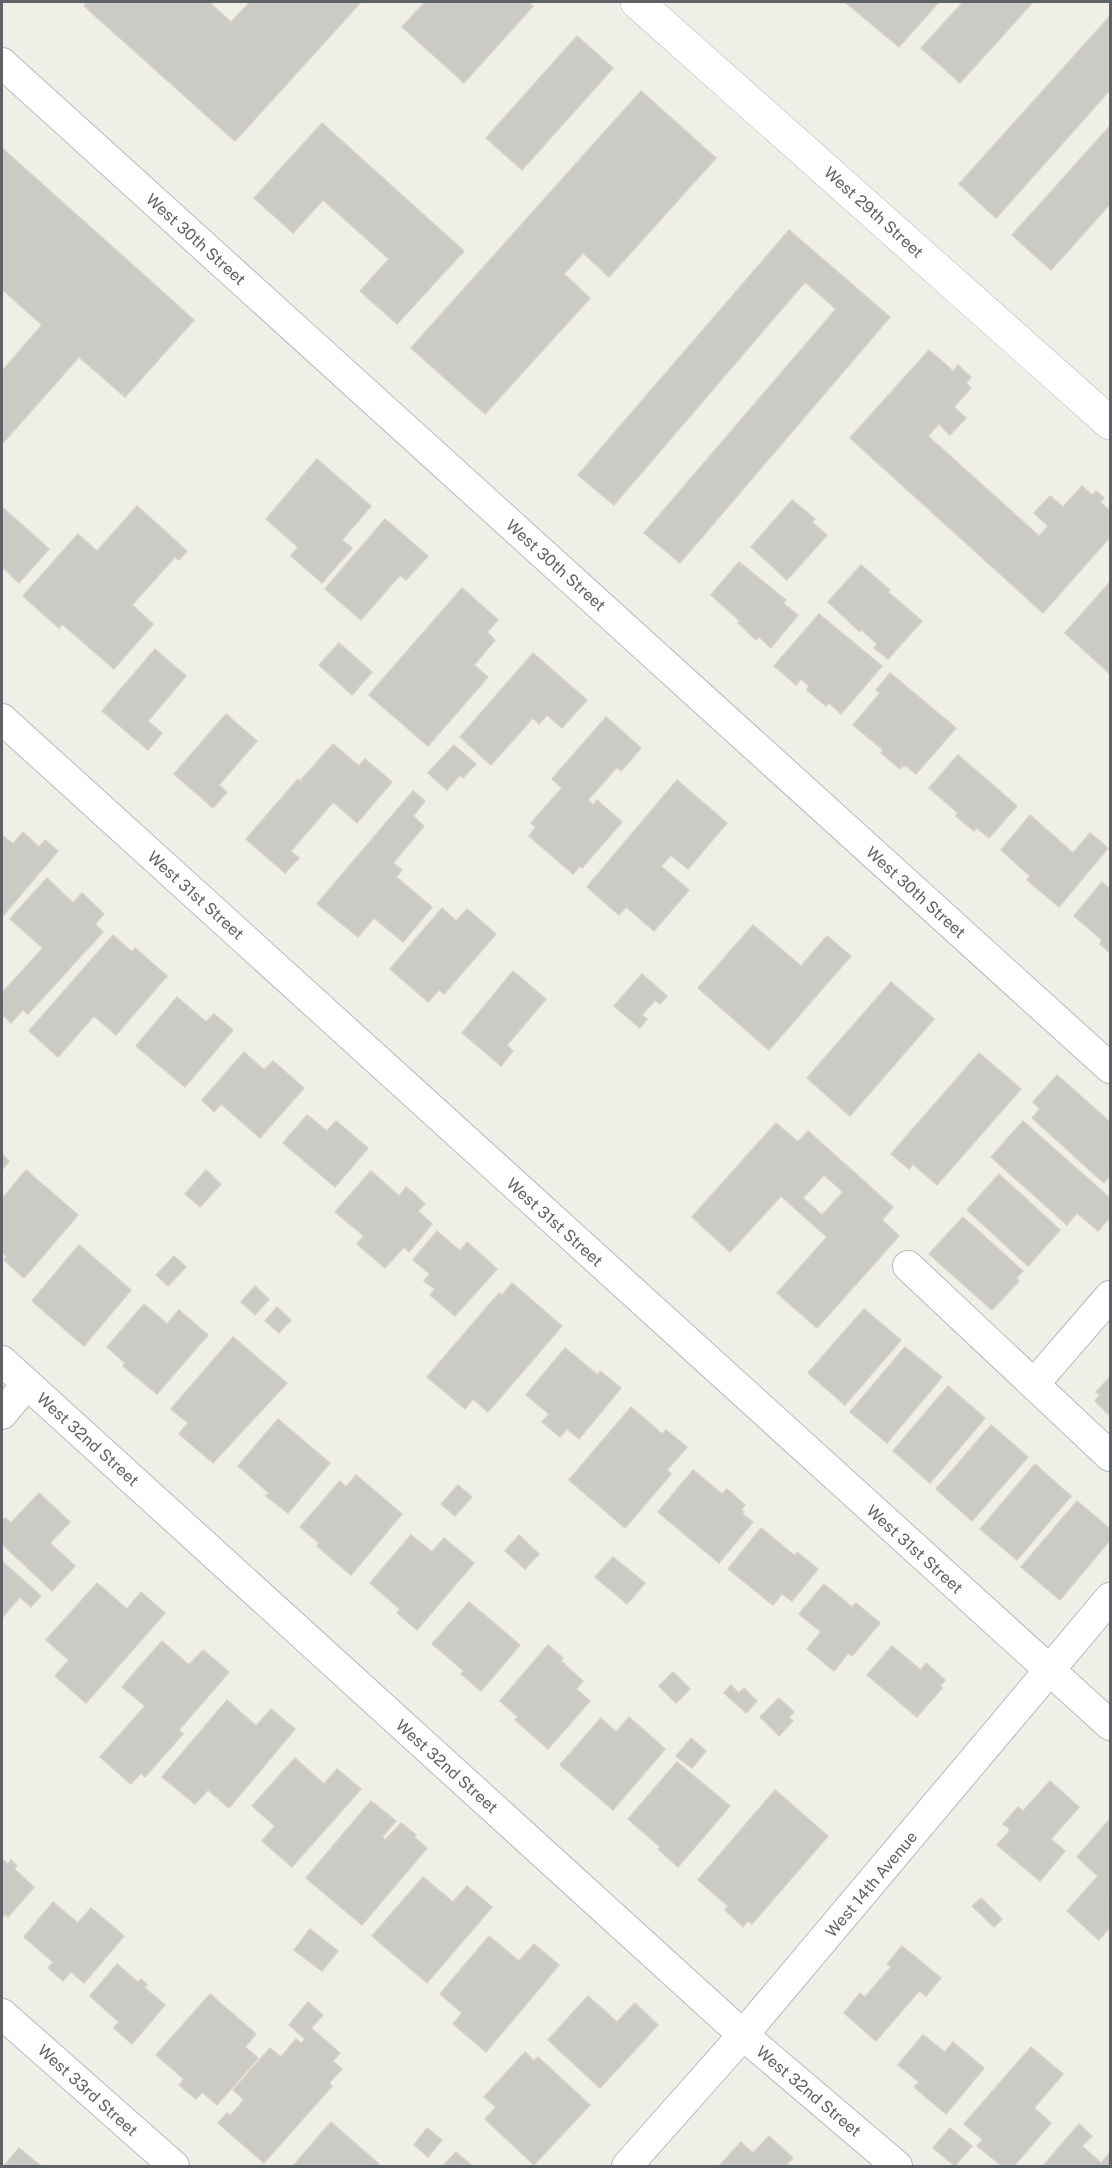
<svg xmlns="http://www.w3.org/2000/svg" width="1112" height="2168" viewBox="0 0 1112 2168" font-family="'Public Sans',sans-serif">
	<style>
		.building { fill: #cccac4; stroke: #d5d1c5; stroke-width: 1.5; fill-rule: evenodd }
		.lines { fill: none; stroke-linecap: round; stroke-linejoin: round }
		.street-casing { stroke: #b7b9bd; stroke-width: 32 }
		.secondary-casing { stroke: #b5b9be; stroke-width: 34 }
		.street { stroke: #fff; stroke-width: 30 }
		.secondary { stroke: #fff; stroke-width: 33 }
		.labels { text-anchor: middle; stroke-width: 4.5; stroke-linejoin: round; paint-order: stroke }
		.street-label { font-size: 16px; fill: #5e6267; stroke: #fff }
	</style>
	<rect width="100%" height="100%" fill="#f0efe7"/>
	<g class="building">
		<path d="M88,2H209L231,22L250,2H361L235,141L84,6Z"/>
		<path d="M425,2H528L533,6L464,83L402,27Z"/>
		<path d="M845,2H939L899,47Z"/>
		<path d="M963,2H1033L960,83L921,48Z"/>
		<path d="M1110,16V90L996,218L959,184Z"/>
		<path d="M577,36L613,68L522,170L486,138Z"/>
		<path d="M641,91L716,158L609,277L583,253L564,274L590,298L485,414L411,348Z"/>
		<path d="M322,123L464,251L397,324L360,291L389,259L323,200L293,233L254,198Z"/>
		<path d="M1110,126V204L1051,270L1012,235Z"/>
		<path d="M2,148L194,320L125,397L79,357L2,444V371L42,325L2,289Z"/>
		<path d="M789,230L890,317L680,563L644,533L836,309L805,282L614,505L578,475Z"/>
		<path d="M929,350L953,371L958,365L971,377L966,383L971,388L954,407L966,418L950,435L939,424L928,436L1039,536L1048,526L1034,513L1050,496L1063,507L1082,486L1092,495L1096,491L1104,498L1100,502L1110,511V537L1043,613L850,438Z"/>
		<path d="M317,459L371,506L342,540L352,548L322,583L291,556L298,547L266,519Z"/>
		<path d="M792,500L815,519L812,522L827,535L787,580L751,547Z"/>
		<path d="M137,506L187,551L179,560L175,557L132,605L153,624L114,669L62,624L59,628L23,596L78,534L97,551Z"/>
		<path d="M2,507L49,549L19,583L2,567Z"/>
		<path d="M385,519L428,556L406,580L400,575L361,620L325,589Z"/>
		<path d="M739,562L786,600L783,603L798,615L771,648L759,637L756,640L738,623L740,621L711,595Z"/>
		<path d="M861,565L890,590L888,592L922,621L888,659L874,648L877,644L862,630L860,632L828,602Z"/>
		<path d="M1110,582V674L1065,633Z"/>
		<path d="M462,588L498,620L487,632L495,640L474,665L488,677L428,746L369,695Z"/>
		<path d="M819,614L882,666L841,714L829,703L826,706L807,690L809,686L801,679L796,685L774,666Z"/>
		<path d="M339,643L372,672L352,695L319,665Z"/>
		<path d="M155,649L186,676L148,721L162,733L148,750L102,711Z"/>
		<path d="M533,653L587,700L562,728L547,715L539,724L533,718L491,765L460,737Z"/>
		<path d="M890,673L956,728L916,774L905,765L904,767L902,765L900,769L881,753L883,750L853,725L880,693L876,690Z"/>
		<path d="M226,714L257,741L219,785L227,792L213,808L174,774Z"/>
		<path d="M606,717L641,748L621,771L617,767L588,800L593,805L597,800L622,822L582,868L580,866L573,874L529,836L536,827L531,823L562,788L552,779Z"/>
		<path d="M333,744L359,766L365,759L392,782L357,823L333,802L291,851L299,858L285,873L246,839L298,779L300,781Z"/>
		<path d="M454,745L476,764L463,778L460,775L447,790L428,773Z"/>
		<path d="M958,755L1017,806L989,838L977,828L974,831L956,816L958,813L929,788Z"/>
		<path d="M677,780L727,823L688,869L671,855L661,866L689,890L654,931L626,907L619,915L587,887Z"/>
		<path d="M413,791L425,801L413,816L424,826L393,863L402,870L396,877L432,907L403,942L374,918L358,937L317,904Z"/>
		<path d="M1030,815L1073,853L1090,833L1108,848L1059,907L1027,880L1030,876L1001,850Z"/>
		<path d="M23,832L39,847L45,840L58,851L2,917V835L13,844Z"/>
		<path d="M47,878L73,903L82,893L104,914L95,924L103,932L28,1014L23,1010L11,1023L2,1014V993L43,948L10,919Z"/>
		<path d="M1102,882L1110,889V953L1100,944L1102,940L1074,916Z"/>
		<path d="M442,908L456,921L467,909L496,934L444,994L439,990L428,1002L390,969Z"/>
		<path d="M753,925L801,966L827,936L851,956L769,1050L698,988Z"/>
		<path d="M113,935L132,952L135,948L167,976L116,1035L94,1016L58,1057L29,1031Z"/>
		<path d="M513,971L546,999L507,1045L513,1051L501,1066L462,1033Z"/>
		<path d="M642,974L667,996L660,1004L655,1000L642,1015L647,1019L640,1028L614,1006Z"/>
		<path d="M891,982L934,1019L850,1116L807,1078Z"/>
		<path d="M177,997L206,1022L214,1014L233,1030L185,1087L136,1046Z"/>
		<path d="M244,1052L264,1070L273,1061L304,1088L260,1138L221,1104L214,1112L202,1100Z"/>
		<path d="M979,1053L1021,1089L937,1185L913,1164L909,1169L891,1154Z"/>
		<path d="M1057,1075L1110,1122V1175L1104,1183L1032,1118L1040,1109L1033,1102Z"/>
		<path d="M307,1115L327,1131L336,1121L368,1148L335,1187L283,1143Z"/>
		<path d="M1023,1121L1110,1198V1217L1098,1231L1077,1213L1067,1225L991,1157Z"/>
		<path d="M776,1123L798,1142L808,1131L893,1207L882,1220L899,1236L817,1328L777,1293L827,1237L781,1196L730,1252L692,1217ZM824,1175L843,1192L822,1215L803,1198Z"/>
		<path d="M2,1154L9,1161L2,1170Z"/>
		<path d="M26,1170L78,1215L24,1278L4,1260L7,1257L2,1252V1199Z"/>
		<path d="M206,1170L221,1184L200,1207L185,1194Z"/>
		<path d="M371,1171L399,1196L406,1187L416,1195L425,1204L418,1211L432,1224L409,1252L404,1247L385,1268L357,1244L364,1236L335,1212Z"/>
		<path d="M999,1174L1060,1230L1028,1266L967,1210Z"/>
		<path d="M963,1217L1023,1271L1016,1278L1019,1281L992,1310L929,1254Z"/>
		<path d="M437,1231L460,1251L467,1242L497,1269L455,1316L430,1295L435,1289L424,1281L430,1274L413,1260Z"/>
		<path d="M79,1245L131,1290L84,1346L32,1301Z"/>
		<path d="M174,1256L186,1267L168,1286L156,1275Z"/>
		<path d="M512,1283L562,1326L488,1412L473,1399L465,1409L427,1377L499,1293L502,1295Z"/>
		<path d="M255,1286L269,1299L255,1315L241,1302Z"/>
		<path d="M144,1304L167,1324L179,1310L208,1335L157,1394L123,1366L125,1363L107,1347Z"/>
		<path d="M277,1307L291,1320L279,1333L265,1321Z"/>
		<path d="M864,1309L901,1340L845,1405L808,1373Z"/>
		<path d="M233,1337L287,1383L213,1463L179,1434L188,1423L171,1409Z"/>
		<path d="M905,1347L942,1377L887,1443L850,1412Z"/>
		<path d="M565,1348L598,1375L600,1371L621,1388L579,1439L567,1429L560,1437L542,1422L549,1414L526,1395Z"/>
		<path d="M1110,1377V1416L1095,1401L1100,1395L1096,1392Z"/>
		<path d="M948,1386L985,1418L930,1483L893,1451Z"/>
		<path d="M631,1407L662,1434L666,1430L687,1447L667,1470L671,1474L625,1528L569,1480Z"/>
		<path d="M278,1419L330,1463L288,1513L266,1496L269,1493L238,1466Z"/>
		<path d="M991,1425L1028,1457L972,1521L936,1489Z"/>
		<path d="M1035,1464L1071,1496L1017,1560L980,1529Z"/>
		<path d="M693,1470L722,1494L727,1489L745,1505L741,1510L744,1512L742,1514L753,1522L719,1563L658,1512Z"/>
		<path d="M356,1475L402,1514L351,1575L317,1546L319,1543L300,1527L340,1481L346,1487Z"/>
		<path d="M458,1485L472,1497L455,1516L441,1504Z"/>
		<path d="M39,1493L70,1522L50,1543L75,1566L52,1591L2,1544V1522L5,1518L11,1523Z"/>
		<path d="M1077,1501L1110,1529V1540L1060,1600L1021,1567Z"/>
		<path d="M761,1528L795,1556L797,1552L818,1569L792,1601L782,1594L773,1605L728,1569Z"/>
		<path d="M411,1535L432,1552L444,1538L474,1563L417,1630L397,1613L400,1609L370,1583Z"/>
		<path d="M519,1535L539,1554L525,1569L505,1551Z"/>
		<path d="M613,1557L645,1583L627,1604L595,1577Z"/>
		<path d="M2,1561L41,1596L31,1607L20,1597L2,1618Z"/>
		<path d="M97,1583L127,1609L141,1592L165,1613L86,1703L55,1676L69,1660L46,1640Z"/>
		<path d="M824,1584L852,1607L856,1603L880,1623L852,1656L848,1653L834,1671L807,1649L821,1632L799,1614Z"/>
		<path d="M469,1602L520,1645L481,1691L461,1674L464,1671L432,1644Z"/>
		<path d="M162,1641L189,1665L203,1650L229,1672L179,1730L183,1734L145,1777L141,1773L131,1784L100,1757L145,1706L122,1687Z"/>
		<path d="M548,1645L563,1658L561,1661L583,1681L576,1689L590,1701L548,1749L515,1720L518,1717L500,1701Z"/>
		<path d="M892,1646L921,1670L926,1663L945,1680L940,1686L942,1688L917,1717L867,1675Z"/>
		<path d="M673,1672L690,1689L676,1703L659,1686Z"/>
		<path d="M731,1685L739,1693L744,1688L757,1701L746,1713L724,1693Z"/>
		<path d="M779,1698L794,1712L789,1717L793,1721L779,1736L760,1717Z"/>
		<path d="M227,1700L256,1726L271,1709L295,1729L229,1808L208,1790L195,1804L162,1777Z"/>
		<path d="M629,1717L665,1749L613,1810L560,1765L601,1718L616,1732Z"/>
		<path d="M691,1738L706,1751L692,1768L676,1756Z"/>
		<path d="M295,1758L324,1784L337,1769L361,1789L292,1867L262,1841L275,1826L252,1806Z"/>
		<path d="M677,1762L730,1806L678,1867L658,1849L660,1847L628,1819Z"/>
		<path d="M1050,1781L1079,1807L1051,1839L1065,1851L1040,1881L997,1845L1009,1832V1828L1003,1824L1018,1807L1023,1811Z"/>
		<path d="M775,1790L828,1836L752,1924L748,1921L743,1927L725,1910L728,1906L698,1880Z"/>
		<path d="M371,1801L396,1821L382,1837L385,1840L401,1823L416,1835L414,1837L427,1848L362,1925L306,1878Z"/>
		<path d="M1109,1820L1110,1927L1099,1940L1067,1911L1098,1876L1077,1857Z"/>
		<path d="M2,1859L8,1864L11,1860L17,1866L14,1869L34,1887L8,1917L5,1914L2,1918Z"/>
		<path d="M423,1877L453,1902L467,1886L492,1907L427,1983L372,1936Z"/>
		<path d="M981,1898L1002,1919L994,1927L972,1906Z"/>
		<path d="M53,1902L78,1923L91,1908L124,1936L84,1983L71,1972L63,1981L48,1968L53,1962L24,1937Z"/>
		<path d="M310,1929L338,1951L322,1971L294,1950Z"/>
		<path d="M489,1936L519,1961L534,1944L559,1965L486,2052L453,2024L462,2013L440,1994Z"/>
		<path d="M902,1946L941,1978L926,1996L919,1991L876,2041L844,2013L860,1993L865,1997L891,1967L887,1964Z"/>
		<path d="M117,1964L138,1982L141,1979L147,1985L144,1987L165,2005L132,2044L114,2028L119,2022L90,1996Z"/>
		<path d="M210,1994L256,2034L245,2047L258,2058L217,2105L202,2092L196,2099L179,2085L184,2079L156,2055Z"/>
		<path d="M588,1996L617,2022L635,2003L658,2025L600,2088L548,2040Z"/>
		<path d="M308,2002L323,2015L311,2028L340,2053L333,2061L342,2069L329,2083L332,2086L264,2163L218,2123L227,2113L230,2116L244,2100L233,2090L270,2048L281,2057L296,2039L301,2043L305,2039L289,2025Z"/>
		<path d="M923,2035L945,2052L953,2042L984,2068L946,2114L914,2087L919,2082L898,2065Z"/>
		<path d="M1031,2047L1063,2074L1034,2108L1051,2123L1014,2166H1002L977,2146L983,2140L964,2124Z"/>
		<path d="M525,2052L534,2061L538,2057L590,2105L534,2165L485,2119L496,2107L484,2097Z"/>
		<path d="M331,2122L379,2164L377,2166H293Z"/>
		<path d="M1079,2124L1092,2136L1082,2146L1101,2163L1110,2152V2166H1043Z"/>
		<path d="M427,2128L442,2140L428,2157L414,2145Z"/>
		<path d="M950,2128L972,2146L955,2166L933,2148Z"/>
		<path d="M769,2136L793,2158L785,2166H719L741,2142L753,2153Z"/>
		<path d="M19,2148L41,2166H4Z"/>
		<path d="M456,2152L472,2166H443Z"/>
	</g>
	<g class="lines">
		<g class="street-casing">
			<g id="street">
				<path d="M2,63L1110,1068"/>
				<path d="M2,719L1110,1725"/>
				<path d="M908,1266L1110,1456"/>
				<path d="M2,1361L743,2035L897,2166"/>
				<path d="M1034,1384L1110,1296"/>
				<path d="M2,1414L27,1384"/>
				<path d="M2,2014L174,2166"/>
				<path d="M627,2166L743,2035L1110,1598"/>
			</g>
		</g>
		<g class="secondary-casing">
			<path id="secondary" d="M637,2L1110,423"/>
		</g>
		<use href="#street" class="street"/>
		<use href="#secondary" class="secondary"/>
	</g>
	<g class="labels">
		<g class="street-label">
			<text transform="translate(874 212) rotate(42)" y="6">West 29th Street</text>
			<text transform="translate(196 239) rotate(42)" y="6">West 30th Street</text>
			<text transform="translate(556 565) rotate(42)" y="6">West 30th Street</text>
			<text transform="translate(916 892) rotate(42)" y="6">West 30th Street</text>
			<text transform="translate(196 895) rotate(42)" y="6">West 31st Street</text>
			<text transform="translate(555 1222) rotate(42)" y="6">West 31st Street</text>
			<text transform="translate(88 1439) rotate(42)" y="6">West 32nd Street</text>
			<text transform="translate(915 1549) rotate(42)" y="6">West 31st Street</text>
			<text transform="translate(447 1766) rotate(42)" y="6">West 32nd Street</text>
			<text transform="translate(871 1884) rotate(-50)" y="6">West 14th Avenue</text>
			<text transform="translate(88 2090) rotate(42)" y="6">West 33rd Street</text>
			<text transform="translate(809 2091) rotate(40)" y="6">West 32nd Street</text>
		</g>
	</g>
	<rect width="1112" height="2168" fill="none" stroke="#5e6267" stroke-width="6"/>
</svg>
